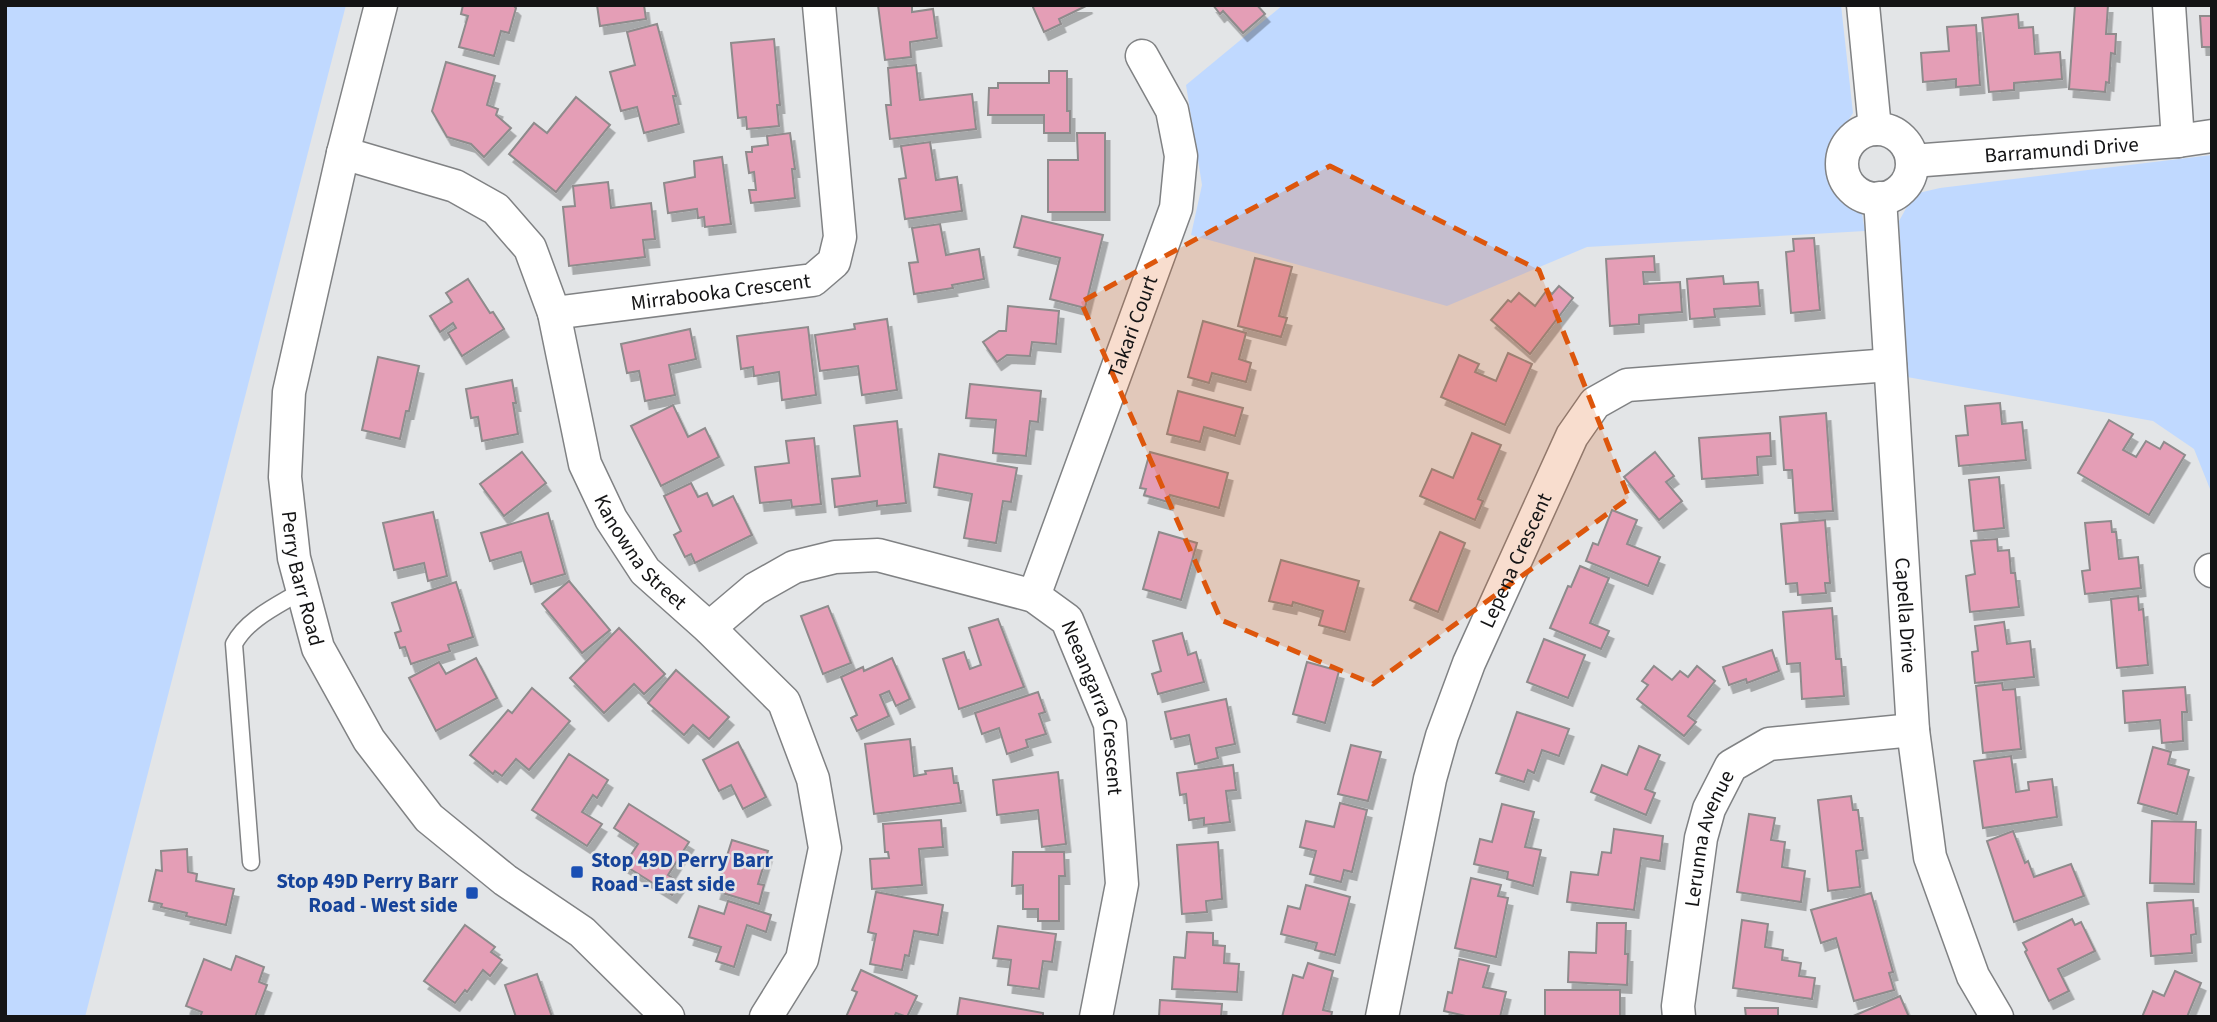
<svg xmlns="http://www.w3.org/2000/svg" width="2217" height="1022" viewBox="0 0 2217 1022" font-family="'Source Sans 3',sans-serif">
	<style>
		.green { fill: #c0d9ff }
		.building { fill: #e49eb6; stroke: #8e8b8c; stroke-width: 2; filter: url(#shadow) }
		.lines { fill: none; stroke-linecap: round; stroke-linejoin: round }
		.service-casing { stroke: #808284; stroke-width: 19 }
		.minor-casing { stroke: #808284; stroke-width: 35 }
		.service { stroke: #fff; stroke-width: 16 }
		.minor { stroke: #fff; stroke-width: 32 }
		.marked { fill: #dd560c; fill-opacity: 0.2; stroke: #dd560c; stroke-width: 5; stroke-dasharray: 14 9; stroke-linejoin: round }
		.transit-dot { fill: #1a4fb4; stroke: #e3e5e7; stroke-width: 2.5 }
		.labels { text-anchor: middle; stroke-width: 5; stroke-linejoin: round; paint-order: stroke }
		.street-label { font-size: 21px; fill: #141415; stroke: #e3e5e7 }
		.transit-label { font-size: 21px; font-weight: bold; fill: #164399; stroke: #e3e5e7; text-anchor: start }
	</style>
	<defs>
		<filter id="shadow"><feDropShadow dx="4.5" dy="8" stdDeviation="0" flood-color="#0004"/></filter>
	</defs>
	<rect width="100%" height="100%" fill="#e3e5e7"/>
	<g class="green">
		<path d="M5,5H346L85,1017H5Z"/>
		<path d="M1283,5H1841L1853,113L1831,147L1837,185L1861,208L1865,231L1587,247L1447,306L1191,235L1202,185L1186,85Z"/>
		<path d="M2212,155V494L2194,449L2153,421L1907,377L1899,221L1914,194L1940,188Z"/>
	</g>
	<g class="building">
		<path d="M463,5H513L516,8L509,33L501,31L494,56L459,47L468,16L461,14Z"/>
		<path d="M597,5H644L646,19L600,26Z"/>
		<path d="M878,5H912V12L933,9L937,38L910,42L911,57L885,60Z"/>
		<path d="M1032,5H1088L1059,19L1061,24L1044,32Z"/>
		<path d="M1213,5H1257L1265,14L1243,33L1223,11L1220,14Z"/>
		<path d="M2075,5H2108L2106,34H2116L2115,54L2111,53L2109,83L2106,82L2105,92L2069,89Z"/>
		<path d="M2018,14L2019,28L2033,27L2035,54L2060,52L2062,79L2014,83V90L1989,92L1982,18Z"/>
		<path d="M2200,16H2212V47H2202Z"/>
		<path d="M657,24L676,96H673L679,124L644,133L637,107L621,111L610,72L635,65L627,32Z"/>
		<path d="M1976,25L1980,85L1956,87V79L1923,82L1921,53L1949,51L1947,27Z"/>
		<path d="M774,39L780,105H777L779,126L747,129L746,117L738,118L731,43Z"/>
		<path d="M446,62L495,76L487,105L498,109L496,115L511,128L484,157L471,144L447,137L432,111Z"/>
		<path d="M916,65L920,100L972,94L976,129L890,139L886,105H891L888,68Z"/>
		<path d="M1049,71H1067V111H1070V133H1044V115H988L989,88H998V83H1049Z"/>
		<path d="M576,97L610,125L556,192L509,154L534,123L547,133Z"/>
		<path d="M790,133L795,169H792L795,198L751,203L749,190H756L754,172L749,173L746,152H752V147L768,145L767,136Z"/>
		<path d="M1077,133H1105V212H1048V160H1078Z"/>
		<path d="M930,142L936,180L957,177L962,211L905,219L899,179L906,178L901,146Z"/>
		<path d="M722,157L731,224L705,227L704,217L698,218L697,209L668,213L664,183L695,177L694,161Z"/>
		<path d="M608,182L611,208L651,203L655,239L643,240L645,257L569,266L563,207L575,206L573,186Z"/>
		<path d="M1022,216L1103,235L1085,308L1050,299L1060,258L1014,247Z"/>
		<path d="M940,224L946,255L979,249L984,279L952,285L953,288L914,294L909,263L918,262L912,228Z"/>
		<path d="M1814,238L1820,310L1791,313L1786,252L1794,251L1793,239Z"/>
		<path d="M1654,256L1655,272H1643L1644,284L1680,282L1682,312L1639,315V324L1610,326L1606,259Z"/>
		<path d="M1255,258L1292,267L1279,316L1287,318L1281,337L1238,326Z"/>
		<path d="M1723,276L1724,284L1758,282L1760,306L1714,309L1715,317L1690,319L1687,279Z"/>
		<path d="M468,279L490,313L493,312L504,329L462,356L448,333L456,328L453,323L440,332L430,316L452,302L446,293Z"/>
		<path d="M1559,286L1573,298L1530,354L1491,320L1508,300L1511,302L1519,293L1535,306L1547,290L1552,294Z"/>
		<path d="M1008,306L1059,311L1056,344L1032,342L1030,356L1007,355L997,362L983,342L999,331H1006Z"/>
		<path d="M887,319L897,390L862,395L858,366L820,371L815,335L855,329L854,324Z"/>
		<path d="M1203,321L1246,333L1239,359L1251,363L1246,382L1212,373L1209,383L1188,377Z"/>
		<path d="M808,327L816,395L782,400L779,372L754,376L753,367L741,369L737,336Z"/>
		<path d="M690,329L696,359L669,365L675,395L645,401L639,371L627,373L621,344Z"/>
		<path d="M1508,353L1532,364L1505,425L1441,397L1459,355L1479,364L1475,372L1496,381Z"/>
		<path d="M378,357L419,366L409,411H406L400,439L362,430Z"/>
		<path d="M512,380L516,403H513L518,434L482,441L478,417L471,418L466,389Z"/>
		<path d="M970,384L1041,391L1038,422L1030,421L1026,456L993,453L996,420L966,418Z"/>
		<path d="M1178,391L1243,408L1235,436L1204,427L1200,442L1167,434Z"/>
		<path d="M2000,403L2002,424L2022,422L2026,460L1959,466L1956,436L1968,435L1965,406Z"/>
		<path d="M673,405L688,437L705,428L719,457L661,486L631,426Z"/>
		<path d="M1826,413L1833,511L1795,513L1792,470H1784L1780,417Z"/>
		<path d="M2109,420L2133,434L2123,450L2136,457L2146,441L2160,449L2164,442L2185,455L2149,515L2078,473Z"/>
		<path d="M897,421L906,503L877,506V501L835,507L832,479L860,476L854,426Z"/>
		<path d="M1472,433L1501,445L1478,499L1483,501L1475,520L1420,496L1432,469L1453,478Z"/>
		<path d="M1770,433L1771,456L1757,457L1758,475L1702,479L1699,438Z"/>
		<path d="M814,438L821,504L792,507L791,500L760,503L755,467L789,463L786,441Z"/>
		<path d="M522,452L546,483L504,516L480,484Z"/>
		<path d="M1150,452L1228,473L1219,508L1170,495L1168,502L1144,495L1146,489L1140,488Z"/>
		<path d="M1655,452L1674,476L1666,482L1682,501L1659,520L1624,477Z"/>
		<path d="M939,454L1017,468L1011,502L1003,501L996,543L964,538L972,494L934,487Z"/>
		<path d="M1999,477L2004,528L1974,531L1969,480Z"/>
		<path d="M691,483L698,497L707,493L713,506L733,496L752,535L695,563L691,554L685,557L674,535L681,531L664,496Z"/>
		<path d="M1612,510L1637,520L1627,544L1660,557L1648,586L1586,561L1593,543L1598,545Z"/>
		<path d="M433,512L447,576L428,581L424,563L394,570L383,523Z"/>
		<path d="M548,513L565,574L531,584L521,552L490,561L481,533Z"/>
		<path d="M1825,520L1830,583H1825L1826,593L1798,595L1797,583L1786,584L1781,524Z"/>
		<path d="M2111,521L2112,532H2116L2119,559L2138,557L2141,588L2085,594L2082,571L2090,570L2085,523Z"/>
		<path d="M1159,532L1197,543L1181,600L1143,589Z"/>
		<path d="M1440,532L1465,543L1438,612L1410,600Z"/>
		<path d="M1997,539L1998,551L2009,550L2011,573H2015L2019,607L1970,612L1966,576L1975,574L1971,541Z"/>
		<path d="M1281,560L1359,581L1345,632L1319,625L1323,611L1293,602L1292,606L1269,601Z"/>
		<path d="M1580,566L1609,578L1590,623L1609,631L1601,649L1550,628L1568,586L1571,587Z"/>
		<path d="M569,581L610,630L582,653L542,604Z"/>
		<path d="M456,582L473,637L448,645L450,651L411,664L405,647L400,648L395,633L401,631L392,603Z"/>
		<path d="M2138,596L2139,610L2143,609L2148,665L2117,668L2111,599Z"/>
		<path d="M828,606L851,663L823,674L801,616Z"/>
		<path d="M1832,608L1836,659H1841L1844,696L1802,699L1800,663L1787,664L1783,612Z"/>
		<path d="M998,619L1024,687L959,709L943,659L964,652L970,669L981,665L969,628Z"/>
		<path d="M2004,622L2007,644L2030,641L2034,677L1975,683L1972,652L1978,651L1975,626Z"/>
		<path d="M619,628L665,674L644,694L634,684L604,713L570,678Z"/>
		<path d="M1182,633L1188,655L1196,652L1204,682L1158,694L1152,674L1161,671L1153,641Z"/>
		<path d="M1544,639L1585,655L1568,698L1527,682Z"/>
		<path d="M1772,650L1779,671L1747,683L1746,679L1729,685L1723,667Z"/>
		<path d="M476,658L497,698L436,731L409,678L439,662L446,674Z"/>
		<path d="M892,658L910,699L896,706L889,691L880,695L889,716L857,731L851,718L857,715L841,677L863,667L864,671Z"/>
		<path d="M1307,662L1339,671L1325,723L1293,714Z"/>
		<path d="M1654,666L1672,680L1680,671L1688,677L1697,666L1715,681L1688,716L1696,722L1684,736L1637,699L1648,685L1642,681Z"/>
		<path d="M676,670L729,717L709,739L693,725L684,735L648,703Z"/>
		<path d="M2002,683L2003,690L2015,689L2021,749L1983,753L1976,686Z"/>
		<path d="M2185,687L2187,712H2182L2183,741L2162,743L2160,720L2125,723L2123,691Z"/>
		<path d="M532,688L570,721L529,770L516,759L502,776L495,771L493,774L470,755L508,710L512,713Z"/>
		<path d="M1038,692L1045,712L1039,714L1046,734L1026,740L1028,747L1007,754L999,728L982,734L975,713Z"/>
		<path d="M1226,699L1235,744L1216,748L1218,758L1195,764L1189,735L1171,739L1165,712Z"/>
		<path d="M1517,712L1569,729L1559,756L1542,750L1534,773L1528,770L1524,782L1496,773Z"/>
		<path d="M910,739L914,776L926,774L925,771L952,768L954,783H958L961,803L874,814L865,744Z"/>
		<path d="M738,742L766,797L743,809L731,785L719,791L703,760Z"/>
		<path d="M1351,745L1381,752L1368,801L1338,794Z"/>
		<path d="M1639,746L1660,755L1645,789L1655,793L1646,815L1591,792L1602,765L1627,775Z"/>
		<path d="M2153,747L2171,752L2168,764L2189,770L2177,814L2138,803Z"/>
		<path d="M569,754L608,780L597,798L593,795L582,812L602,824L587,846L532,810Z"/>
		<path d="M2011,756L2016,792L2029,790L2028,782L2052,779L2057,817L1983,828L1974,761Z"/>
		<path d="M1233,765L1236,790L1226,791L1230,822L1204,825V818L1189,820L1186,794L1180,795L1177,773Z"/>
		<path d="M1058,772L1066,844L1042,847L1038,810L997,815L993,780Z"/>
		<path d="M1851,796L1853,810H1858L1863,850L1856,851L1860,887L1828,891L1818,800Z"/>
		<path d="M1340,803L1367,810L1352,872L1344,870L1341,882L1310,874L1316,851L1300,847L1306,821L1334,827Z"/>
		<path d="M629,804L689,842L668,875L680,883L672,895L624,865L638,844L614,828Z"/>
		<path d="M1502,804L1534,812L1525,847L1541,850L1533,886L1507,879L1508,872L1474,864L1480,839L1492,842Z"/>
		<path d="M1749,814L1775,818L1771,840L1785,842L1782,867L1805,871L1801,902L1737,892Z"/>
		<path d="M941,820L943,847L919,849L922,885L872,889L870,859L889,858L888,852H885L883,824Z"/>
		<path d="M2152,821L2196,822L2194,884L2150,883Z"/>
		<path d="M1614,829L1663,836L1660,861L1641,858L1634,910L1567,902L1571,872L1598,875L1602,852L1611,853Z"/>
		<path d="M2013,831L2025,863L2028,861L2034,877L2071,864L2084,896L2014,922L1987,841Z"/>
		<path d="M732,840L768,851L758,884L764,885L759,904L716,891Z"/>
		<path d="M1218,842L1222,899L1206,901L1207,912L1182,914L1177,845Z"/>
		<path d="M187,849L188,872L197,874L196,881L234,889L226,925L186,916L187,913L161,907L162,904L149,901L156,870L162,871L161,851Z"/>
		<path d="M1013,852H1064L1065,876H1059V921H1038V909H1023V885L1012,886Z"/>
		<path d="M1471,878L1501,885L1498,896L1508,898L1496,957L1455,948Z"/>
		<path d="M1306,885L1350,897L1335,955L1315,950L1317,943L1281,934L1288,906L1300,909Z"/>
		<path d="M876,892L943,905L938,935L914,931L909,956L905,955L902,970L870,964L876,934L868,932Z"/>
		<path d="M1871,893L1893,972L1889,973L1894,990L1854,1001L1836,938L1821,943L1811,910Z"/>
		<path d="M2193,900L2196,934L2191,935L2192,953L2151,956L2147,903Z"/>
		<path d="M728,901L771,915L766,932L747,925L734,967L716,961L721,947L689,937L699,906L724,914Z"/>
		<path d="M2072,919L2075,925L2081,922L2095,951L2058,969L2069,991L2049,1001L2025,952L2027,950L2023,943Z"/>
		<path d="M1742,920L1768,924L1765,947L1783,950L1782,960L1801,963L1799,976L1815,978L1812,999L1733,988Z"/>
		<path d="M1597,923H1626L1625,954H1628L1627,985L1568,982L1569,952L1596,953Z"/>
		<path d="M465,925L495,947L491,952L502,960L490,976L483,970L467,992L465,990L455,1003L424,981Z"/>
		<path d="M998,926L1056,934L1052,962L1043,961L1039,989L1008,985L1011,960L993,958Z"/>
		<path d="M1187,932L1213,933V945L1225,946L1224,963L1239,964L1237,992L1172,989L1174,957L1185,958Z"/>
		<path d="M236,956L264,967L259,982L267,985L255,1017H200L202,1012L186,1006L204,959L231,970Z"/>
		<path d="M1459,959L1489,966L1483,987L1506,992L1500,1017H1470L1444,1011L1448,992L1452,993Z"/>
		<path d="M1308,963L1333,971L1323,1010L1332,1012L1331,1017H1282L1293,975L1303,978Z"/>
		<path d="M861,970L917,996L907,1017L896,1013L894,1017H846L857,992L852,990Z"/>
		<path d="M2175,971L2201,983L2187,1017H2142L2153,991L2164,996Z"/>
		<path d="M537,974L552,1017H516L505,985Z"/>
		<rect x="1545" y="990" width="75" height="27"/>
		<path d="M1900,996L1909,1017H1851Z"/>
		<path d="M960,998L1043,1013V1017H957Z"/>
		<path d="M1160,1000L1222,1004L1221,1017H1159Z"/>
		<path d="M1745,1008H1778V1017H1746Z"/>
	</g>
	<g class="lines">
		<g class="service-casing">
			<path id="service" d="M251,862L234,644C248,618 279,605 303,590"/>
		</g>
		<g class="minor-casing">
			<g id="minor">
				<path id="s1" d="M381,5L343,153L289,392L285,477L294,558L318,648L369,740L429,818L505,880L582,932L668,1017"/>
				<path d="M1863,5L1875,129"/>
				<path d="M2169,5L2178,141"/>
				<circle cx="1877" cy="164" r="35"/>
				<path id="s2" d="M343,153L455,186L496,209L530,248L554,313L585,464L611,519L645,571L709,628L784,702L813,779L825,848L802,959L766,1017"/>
				<path id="s3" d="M1912,161L2178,141L2212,136"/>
				<path id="s4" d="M1880,198L1913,730L1930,857L1973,976L1997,1017"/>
				<path id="s5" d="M554,313L813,280L834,262L840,237L819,5"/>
				<path d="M2211,570L2212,571"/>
				<path id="s6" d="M1034,596L1176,208L1181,156L1172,110L1142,56"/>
				<path id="s7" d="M709,628L755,589L794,567L835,557L878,555L1034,596L1067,620L1110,724L1122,884L1096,1017"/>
				<path id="s8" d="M1382,1017L1430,779L1442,736L1469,663L1572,436L1595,403L1627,385L1890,365"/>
				<path id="s9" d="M1679,1017L1678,1006L1701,838L1709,809L1731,766L1769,744L1913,730"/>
			</g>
		</g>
		<use href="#service" class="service"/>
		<use href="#minor" class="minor"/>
	</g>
	<path class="marked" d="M1330,166L1539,270L1629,498L1373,684L1221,620L1081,302Z"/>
	<g class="transit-dot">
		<rect x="570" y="865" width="14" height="14" rx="3.5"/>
		<rect x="465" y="886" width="14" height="14" rx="3.5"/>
	</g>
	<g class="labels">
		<g class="street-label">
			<text dy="7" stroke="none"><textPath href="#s3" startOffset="150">Barramundi Drive</textPath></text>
			<text dy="7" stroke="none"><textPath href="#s5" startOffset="168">Mirrabooka Crescent</textPath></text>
			<text dy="7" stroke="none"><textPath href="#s6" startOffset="287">Takari Court</textPath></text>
			<text dy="7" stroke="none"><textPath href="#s2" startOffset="544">Kanowna Street</textPath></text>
			<text dy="7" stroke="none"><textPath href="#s8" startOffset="478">Lepena Crescent</textPath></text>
			<text dy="7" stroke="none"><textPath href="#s1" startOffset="586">Perry Barr Road</textPath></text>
			<text dy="7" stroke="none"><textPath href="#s4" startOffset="418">Capella Drive</textPath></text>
			<text dy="7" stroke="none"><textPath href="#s7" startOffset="485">Neeangarra Crescent</textPath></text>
			<text dy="7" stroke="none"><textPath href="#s9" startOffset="182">Lerunna Avenue</textPath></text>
		</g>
		<g class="transit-label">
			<text x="591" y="867">Stop 49D Perry Barr<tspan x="591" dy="24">Road - East side</tspan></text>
			<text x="458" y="888" text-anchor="end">Stop 49D Perry Barr<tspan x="458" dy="24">Road - West side</tspan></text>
		</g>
	</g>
	<rect width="2217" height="1022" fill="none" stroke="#141415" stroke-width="14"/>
</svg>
